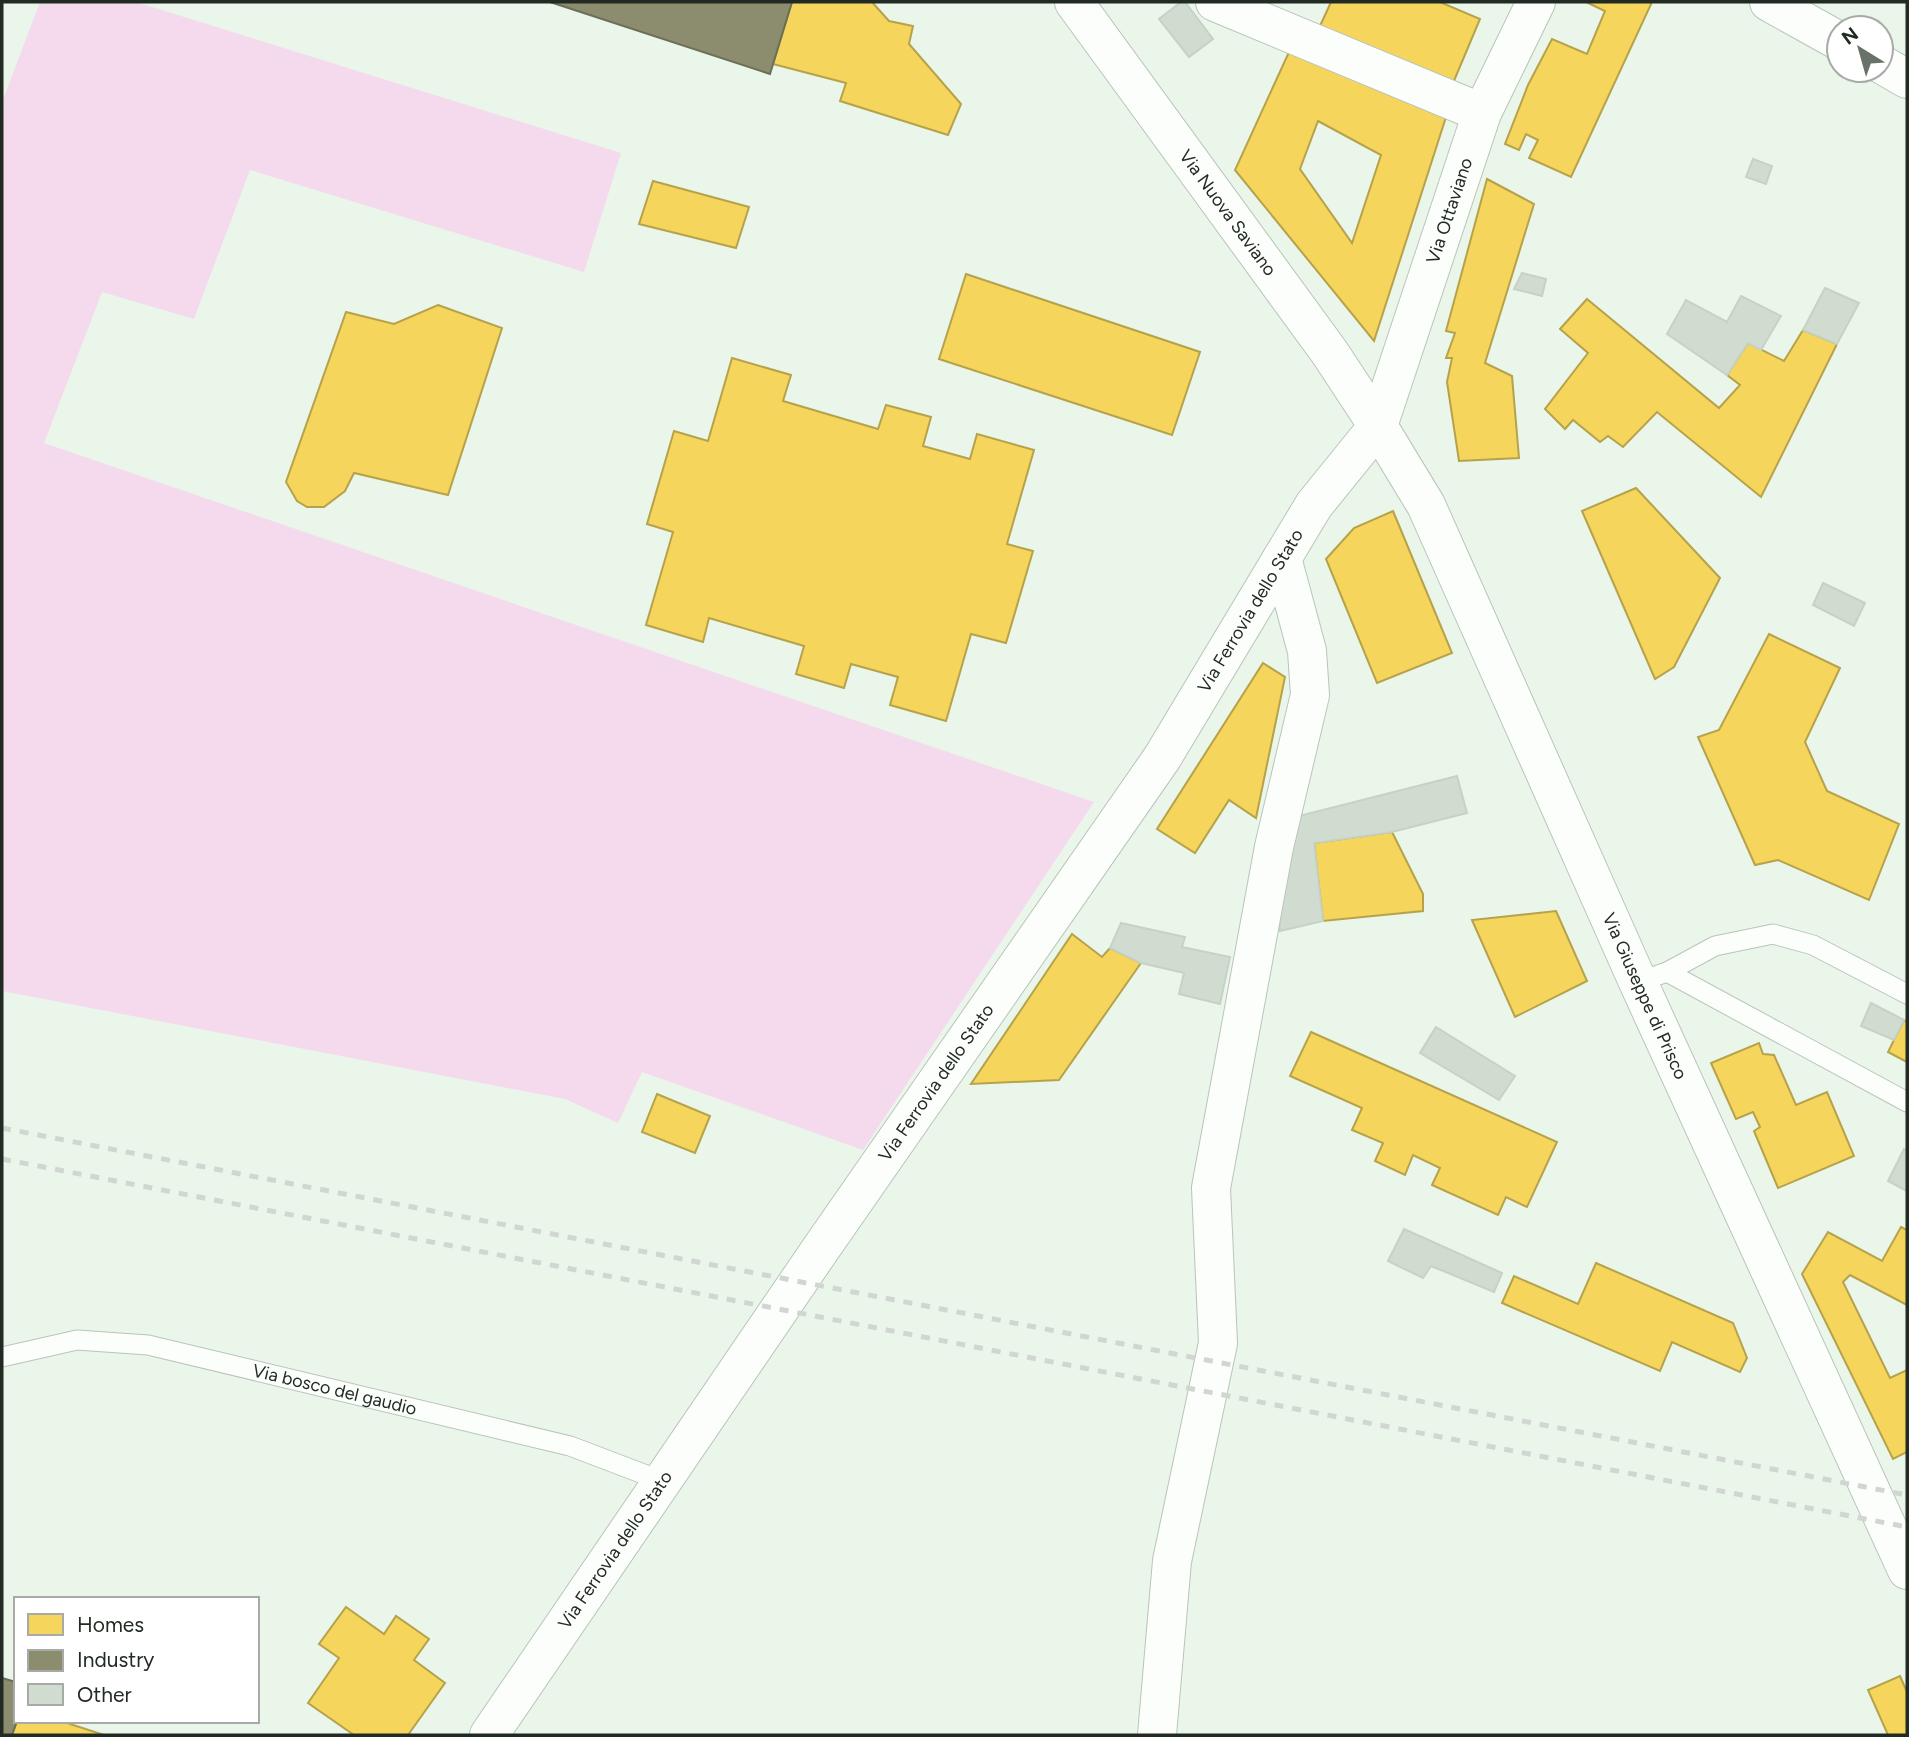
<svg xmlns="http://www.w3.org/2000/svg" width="1909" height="1737" viewBox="0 0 1909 1737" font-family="Figtree,sans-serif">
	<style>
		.green { fill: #f5daee }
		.homes { fill: #f6d55c; stroke: #b6a24b; stroke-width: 2; fill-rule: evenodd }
		.industry { fill: #8c8c6e; stroke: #6c6f58; stroke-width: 2 }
		.building { fill: #d1dcd1; stroke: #c7d2c7; stroke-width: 2 }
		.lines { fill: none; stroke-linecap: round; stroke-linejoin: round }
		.lane-casing { stroke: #bac4ba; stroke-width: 21 }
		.street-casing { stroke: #bac4ba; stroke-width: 40 }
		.secondary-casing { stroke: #bac4ba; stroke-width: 40 }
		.lane { stroke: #fcfefc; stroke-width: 19 }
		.street { stroke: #fcfefc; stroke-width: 38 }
		.secondary { stroke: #fcfefc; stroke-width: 38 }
		.rail { stroke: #d1d6d2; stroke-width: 5; stroke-dasharray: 9 9; stroke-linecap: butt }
		.labels { text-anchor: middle; stroke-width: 7; stroke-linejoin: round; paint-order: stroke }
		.street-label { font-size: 18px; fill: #222b23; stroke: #fff }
	</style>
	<rect width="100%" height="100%" fill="#e9f6e9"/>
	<path class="green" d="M40,2H136L621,153L584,272L250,170L194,319L102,292L44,443L1094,802L863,1150L642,1072L618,1123L565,1099L2,991V102Z"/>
	<g class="homes">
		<path d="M792,2H872L889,21L913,26L909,44L961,104L948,135L840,101L846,83L773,64Z"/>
		<path d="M1331,2H1440L1480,19L1451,88L1314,39Z"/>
		<path d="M1586,2H1652L1571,177L1529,158L1538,140L1526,134L1519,150L1505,144L1528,85L1552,39L1587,54L1605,11Z"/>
		<path d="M1289,52L1446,117L1374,341L1235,170ZM1318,121L1381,155L1352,243L1300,169Z"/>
		<path d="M1487,179L1534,204L1485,363L1512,376L1519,458L1459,461L1447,382L1452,358H1446L1455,333L1446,331Z"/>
		<path d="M653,181L749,207L736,248L639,224Z"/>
		<path d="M966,274L1200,352L1172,435L939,359Z"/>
		<path d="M1587,299L1719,408L1740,385L1727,375L1748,343L1784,361L1803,330L1837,344L1761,497L1657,412L1623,447L1608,436L1600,442L1573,420L1565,429L1545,409L1588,353L1560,329Z"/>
		<path d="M438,305L502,328L448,495L354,473L345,491L324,507H307L297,501L286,482L346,312L394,324Z"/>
		<path d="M732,358L791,375L783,401L878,429L886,405L931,417L923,446L970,459L977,434L1034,450L1007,544L1033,551L1006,643L971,634L946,721L890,705L898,677L851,664L844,688L796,674L804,646L709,618L703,642L646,625L673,532L647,524L674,431L708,441Z"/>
		<path d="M1636,488L1720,578L1674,667L1655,679L1582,511Z"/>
		<path d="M1393,511L1452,653L1377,683L1326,559L1354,528Z"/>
		<path d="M1769,634L1840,668L1805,742L1827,791L1899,824L1869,900L1778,860L1755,865L1698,737L1719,730Z"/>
		<path d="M1263,663L1285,677L1256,818L1229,800L1195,853L1157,829Z"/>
		<path d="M1392,832L1423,894V911L1323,921L1314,843Z"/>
		<path d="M1556,911L1587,981L1515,1017L1472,920Z"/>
		<path d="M1072,934L1102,957L1110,948L1141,963L1059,1080L971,1084Z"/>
		<path d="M1904,1020L1907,1022V1062L1888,1052Z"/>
		<path d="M1311,1032L1557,1142L1527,1207L1506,1197L1498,1215L1432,1185L1440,1168L1413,1155L1405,1175L1375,1161L1383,1143L1352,1130L1362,1108L1290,1076Z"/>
		<path d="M1759,1043L1763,1054L1774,1055L1796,1105L1827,1092L1854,1156L1778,1188L1754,1131L1760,1127L1753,1112L1736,1119L1711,1063Z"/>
		<path d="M657,1094L710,1116L695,1153L642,1132Z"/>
		<path d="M1901,1227L1907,1230V1305L1850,1275L1843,1282L1890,1378L1907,1370V1452L1893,1459L1802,1274L1828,1232L1882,1261Z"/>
		<path d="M1596,1263L1733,1323L1747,1358L1740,1372L1672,1342L1660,1371L1502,1303L1514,1276L1578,1304Z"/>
		<path d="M346,1607L384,1634L396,1616L429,1639L414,1660L445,1683L408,1735H354L308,1703L339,1658L319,1644Z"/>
		<path d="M1900,1676L1907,1692V1735H1888L1868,1690Z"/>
		<path d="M17,1721H61L104,1735H12Z"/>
	</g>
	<g class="industry">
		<path d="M550,2H792L770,74Z"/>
		<path d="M2,1678L16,1682L17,1721L12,1735H2Z"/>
	</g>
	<g class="building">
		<path d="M1181,2H1185L1213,39L1189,57L1159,19Z"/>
		<path d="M1753,159L1772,166L1766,184L1746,177Z"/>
		<path d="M1522,273L1546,279L1542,296L1514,289Z"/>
		<path d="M1825,288L1859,303L1837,344L1803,330Z"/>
		<path d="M1741,296L1781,316L1761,350L1748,343L1727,375L1667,334L1686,300L1727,322Z"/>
		<path d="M1823,583L1865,603L1854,626L1813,605Z"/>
		<path d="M1457,776L1467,813L1392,832L1314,843L1323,921L1280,931L1277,883L1291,818Z"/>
		<path d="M1121,923L1185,937L1182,947L1230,957L1220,1004L1179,994L1184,973L1141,963L1110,948Z"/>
		<path d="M1871,1003L1904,1020L1894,1040L1861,1026Z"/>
		<path d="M1436,1027L1515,1076L1499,1100L1420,1053Z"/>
		<path d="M1904,1149L1907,1151V1191L1888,1181Z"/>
		<path d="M1404,1229L1502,1273L1494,1292L1431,1266L1423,1278L1388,1261Z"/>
	</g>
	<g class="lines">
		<g class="lane-casing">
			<g id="lane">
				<path d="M1667,972L1907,1102"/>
				<path d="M1638,982L1667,972L1715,946L1773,934L1813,945L1907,994"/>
				<path id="s1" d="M2,1357L77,1340L148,1345L570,1446L662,1481"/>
			</g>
		</g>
		<g class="street-casing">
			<g id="street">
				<path d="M1215,2L1482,113"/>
				<path d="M1769,2L1839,41"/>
				<path d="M1881,64L1907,79"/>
				<path d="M1157,1735L1172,1561L1218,1343L1211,1188L1274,847L1310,695L1307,651L1282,558"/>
			</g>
		</g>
		<g class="secondary-casing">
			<g id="secondary">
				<path id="s2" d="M1074,2L1330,353L1378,426L1426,505L1638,982L1907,1570"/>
				<path id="s3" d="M489,1735L822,1247L1162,758L1314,505L1378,426L1482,113L1536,2"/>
			</g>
		</g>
		<use href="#lane" class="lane"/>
		<use href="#street" class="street"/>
		<use href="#secondary" class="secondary"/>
		<g class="rail">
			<path d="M2,1128L1907,1495"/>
			<path d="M2,1159L1907,1527"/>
		</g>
	</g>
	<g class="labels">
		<g class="street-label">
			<text dy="6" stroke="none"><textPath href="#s3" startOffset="1810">Via Ottaviano</textPath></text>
			<text dy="6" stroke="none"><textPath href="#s2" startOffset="261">Via Nuova Saviano</textPath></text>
			<text dy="6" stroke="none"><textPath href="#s3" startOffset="1358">Via Ferrovia dello Stato</textPath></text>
			<text dy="6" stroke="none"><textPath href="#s2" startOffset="1152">Via Giuseppe di Prisco</textPath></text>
			<text dy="6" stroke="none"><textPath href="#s3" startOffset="791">Via Ferrovia dello Stato</textPath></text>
			<text dy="6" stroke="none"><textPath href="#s1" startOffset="340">Via bosco del gaudio</textPath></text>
			<text dy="6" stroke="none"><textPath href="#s3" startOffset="224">Via Ferrovia dello Stato</textPath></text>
		</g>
	</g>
	<rect width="1909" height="1737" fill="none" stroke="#222b23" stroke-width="7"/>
	<rect x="14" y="1597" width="245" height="126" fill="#ffffff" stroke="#a7aaa7" stroke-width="2"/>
	<rect x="28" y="1614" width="35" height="21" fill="#f6d55c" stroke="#a7aaa7" stroke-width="2"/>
	<text x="77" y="1632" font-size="21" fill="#222b23">Homes</text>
	<rect x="28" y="1650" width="35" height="21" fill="#8c8c6e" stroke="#a7aaa7" stroke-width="2"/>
	<text x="77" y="1667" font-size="21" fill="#222b23">Industry</text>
	<rect x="28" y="1684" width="35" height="21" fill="#d1dcd1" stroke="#a7aaa7" stroke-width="2"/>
	<text x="77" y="1702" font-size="21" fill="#222b23">Other</text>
	<g transform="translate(1860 49) rotate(323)"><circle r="33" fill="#ffffff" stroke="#a7aaa7" stroke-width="2"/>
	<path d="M0-5L12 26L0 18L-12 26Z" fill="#687268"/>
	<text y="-10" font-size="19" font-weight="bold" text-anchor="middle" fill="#222b23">N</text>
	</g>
</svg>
